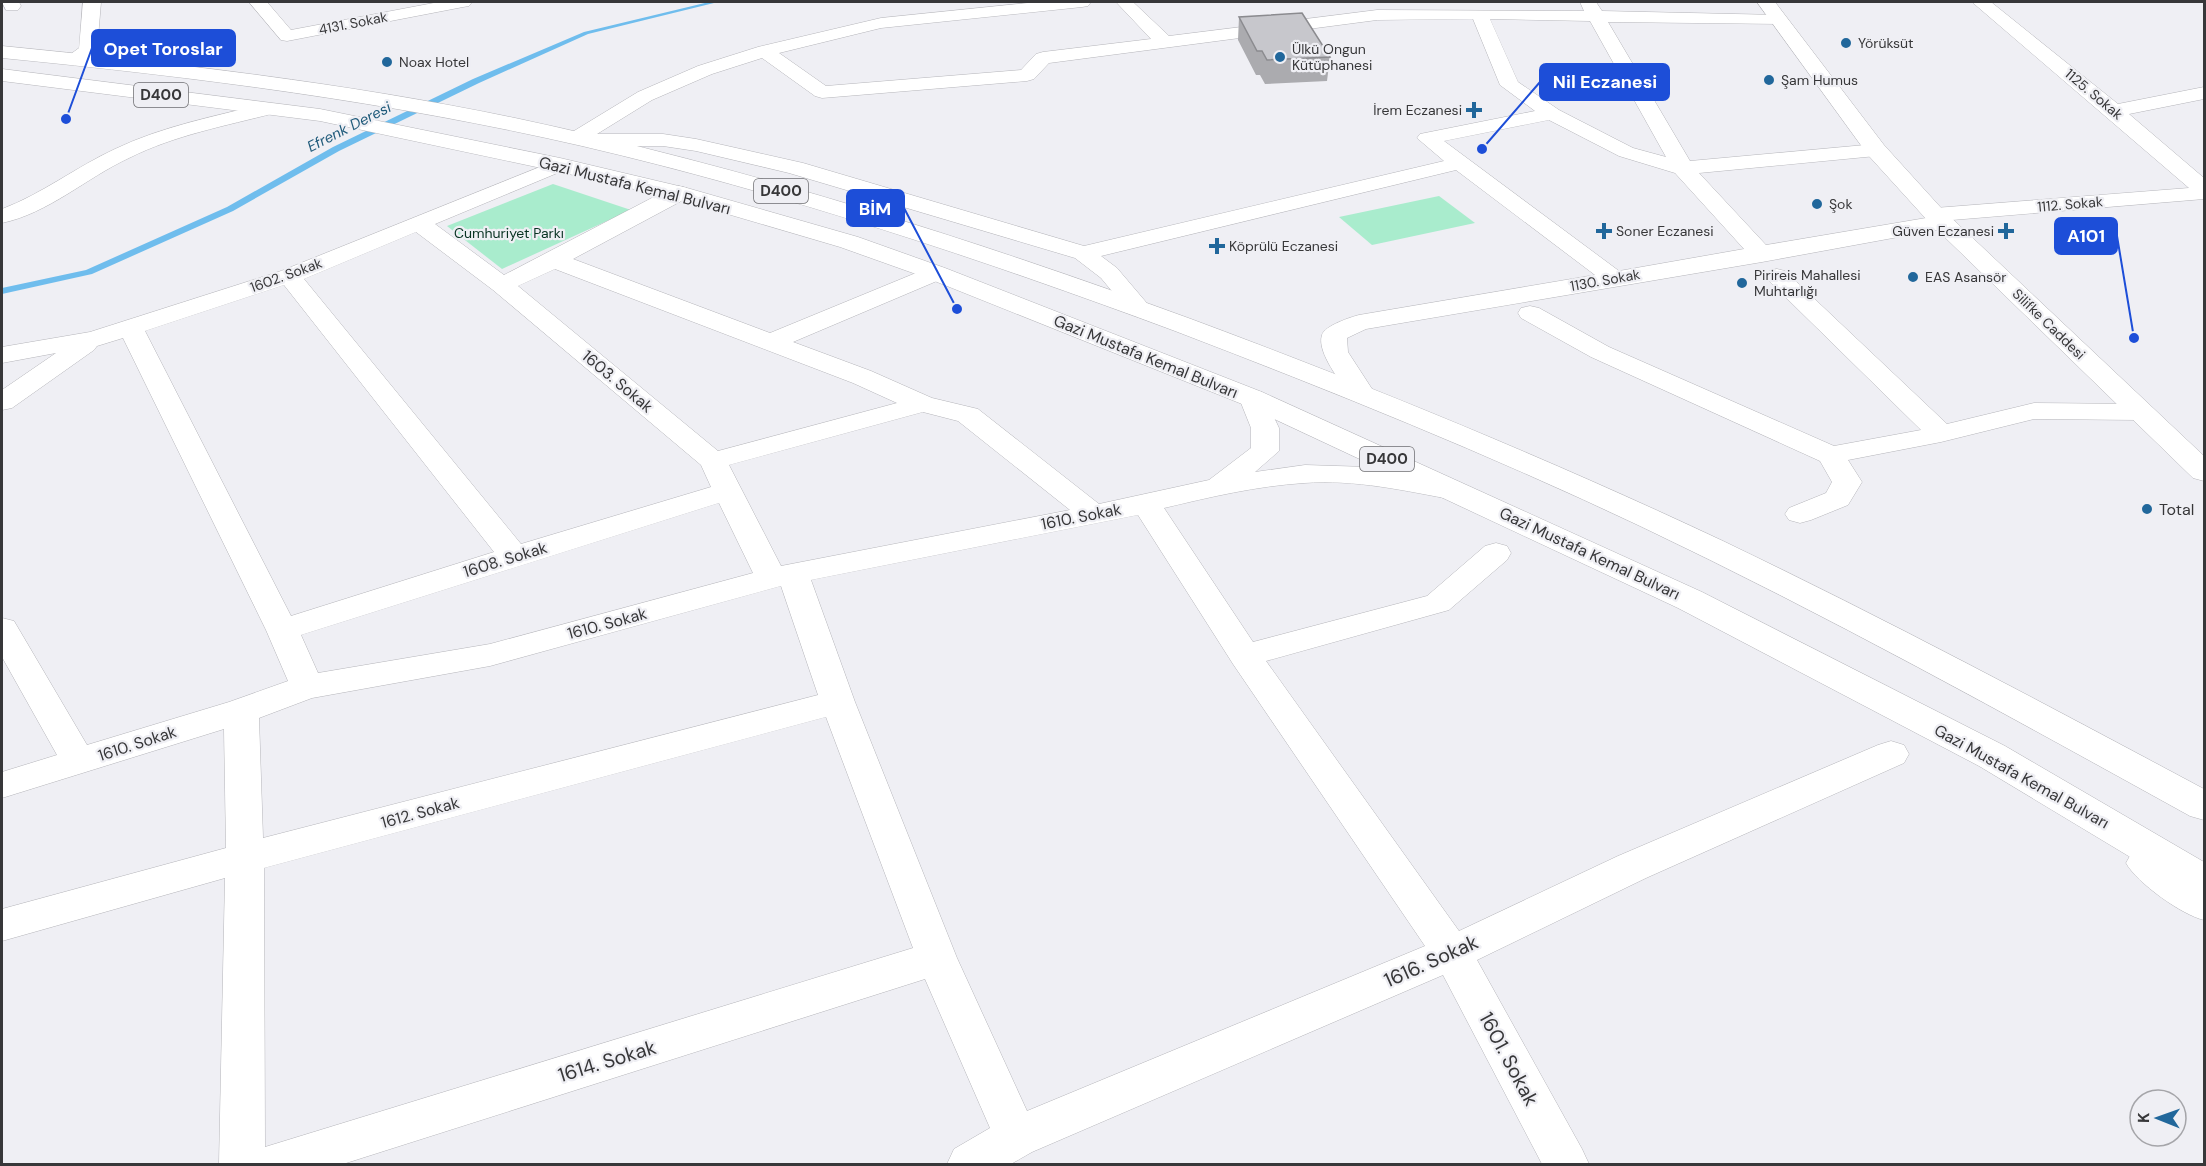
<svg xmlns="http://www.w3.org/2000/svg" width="2206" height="1166" viewBox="0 0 2206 1166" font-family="'DM Sans',sans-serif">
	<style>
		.green { fill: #a9eccd }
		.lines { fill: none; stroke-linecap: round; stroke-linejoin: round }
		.stream { fill: #6fbded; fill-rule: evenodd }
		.street-casing { stroke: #b5b5ba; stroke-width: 1 }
		.secondary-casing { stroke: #b5b5ba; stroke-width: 1 }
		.primary-casing { stroke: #b5b5ba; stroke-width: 1 }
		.highway-casing { stroke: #b5b5ba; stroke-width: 1 }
		.street { fill: #fff; fill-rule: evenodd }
		.secondary { fill: #fff; fill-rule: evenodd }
		.primary { fill: #fff; fill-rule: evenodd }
		.highway { fill: #fff; fill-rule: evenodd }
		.wall { fill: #ababaf }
		.building { fill: #c7c7cc; stroke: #8b8b8f; stroke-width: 1.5 }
		.poi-dot { fill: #21679b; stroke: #efeff4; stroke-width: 2 }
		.labels { text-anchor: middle; stroke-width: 4.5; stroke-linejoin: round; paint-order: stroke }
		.far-street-label { font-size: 14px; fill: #373739; stroke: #efeff4 }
		.far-poi-label { font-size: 14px; fill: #373739; stroke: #efeff4; text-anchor: start }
		.far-park-label { font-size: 14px; fill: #083222; stroke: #efeff4 }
		.shield { fill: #efeff4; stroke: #6e6e71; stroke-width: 1.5 }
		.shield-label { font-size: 15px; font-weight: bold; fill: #373739 }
		.far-water-label { font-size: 15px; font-style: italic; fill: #1f5a7a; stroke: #efeff4 }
		.street-label { font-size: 16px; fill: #373739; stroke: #efeff4 }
		.poi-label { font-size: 16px; fill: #373739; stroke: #efeff4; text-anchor: start }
		.near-street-label { font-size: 20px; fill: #373739; stroke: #efeff4 }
		.leader { fill: none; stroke: #1d4ed8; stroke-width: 2 }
		.callout-dot { fill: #1d4ed8; stroke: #efeff4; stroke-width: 2 }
		.callout { fill: #1d4ed8; stroke: #1d4ed8; stroke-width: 2 }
		.callout-label { font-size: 18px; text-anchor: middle; font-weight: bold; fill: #fff }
	</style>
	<rect width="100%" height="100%" fill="#efeff4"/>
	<g class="green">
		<path d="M553,184L631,210L502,269L447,226Z"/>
		<path d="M1439,196L1475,223L1372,245L1339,217Z"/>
	</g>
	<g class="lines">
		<path class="stream" d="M709,2H718L588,34L479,83L339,151L233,211L92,274L2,294V288L86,270L227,207L333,147L473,79L584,32Z"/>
		<g class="street-casing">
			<g id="street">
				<path d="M2,2H19L21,6L18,10H6Z"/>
				<path d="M83,2H101L97,50C90,59 78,66 66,63L64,59L79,48Z"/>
				<path d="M249,2H267L291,30L439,2H472L469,6L463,7L287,41L281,40Z"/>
				<path d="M1037,2H1091L1088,6L1082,7L881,28L779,53L826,86L1021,70L1036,54L1043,52L1151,39L1116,2H1133L1169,36L1377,10L1584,11L1580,2H1596L1602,11L1779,15L1785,16L1788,20L1785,24L1608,22L1690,161L1876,144L1883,146L1886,150L1883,154L1876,156L1699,173L1766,245L1926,218L1924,215L1927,210L1935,208L2189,188L1972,2H1991L2118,104L2204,87V99L2129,114L2204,178V199L1952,220L1950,227L1942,229L1762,262L1366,329L1347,338L1348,352L1374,392L1370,398L1361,400L1352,398C1342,384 1316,352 1322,335C1324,326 1351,317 1359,315L1595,275L1456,170L1101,256L1117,268L1151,308L1148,313L1139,315L1130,313L1101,278L1075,258L789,173L696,151L663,146H584L569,142L566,138L569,134L638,92L698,66L758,47L881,18ZM1473,19L1500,85L1535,111L1420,134L1417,138L1444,161L1084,246L803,163L696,139L663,134H597L652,100L712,74L762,58L815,96L822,98L1027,81L1034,79L1049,63L1377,20ZM1490,19L1590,21L1666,157L1633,148L1559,110L1518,82ZM1549,120L1619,156L1675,173L1744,249L1619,271L1444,141Z"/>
				<path d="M268,103L275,105L278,109L275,113C225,126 175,135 129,158C86,178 49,213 2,223V209C42,194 76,167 115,149C163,126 216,116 268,103Z"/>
				<path d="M560,159L567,161L571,165L567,169L435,224L504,275L671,188L679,186L687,188L690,193L687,198L573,259L770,333L928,268L936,266L944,268L948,273L944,278L793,342L871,371L932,398L978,409L1099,504L1209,480L1251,448V428L1239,398L1242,392L1252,390L1262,392L1279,428V451L1255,472L1305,465L1368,467L1465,485L1470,491L1465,497L1455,500C1406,491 1355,479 1304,483C1257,486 1210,497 1164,508L1253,642L1427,596L1485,546L1496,543L1507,546L1511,553L1507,560L1449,610L1266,661L1459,931L1618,856L1878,745L1891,741L1904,745L1909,754L1904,763L1646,878L1477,960L1582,1149L1589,1164H1542L1443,975L1032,1152L1011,1164H947L954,1149L990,1128L925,979L343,1164H219L225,878L2,941V909L226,848L224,729L2,798V772L57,755L2,657V618L14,621L87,745L229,702L288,681L266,630L123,338L97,346L94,350L12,408L2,410V390L56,353L2,363V347L90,332L281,271ZM416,232L493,290L701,465L711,487L521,544L304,279ZM555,269L853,383L897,403L718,451L518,286ZM284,285L494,552L291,616L145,331ZM923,412L958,421L1070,510L781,566L729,465ZM719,503L753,573L490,644L318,673L301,635ZM1138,515L1233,664L1425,946L1027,1111L957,958L855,702L811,580ZM781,586L818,695L263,838L259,718L312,698L490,666ZM826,717L913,948L265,1147L264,868Z"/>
				<path d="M1777,269L1785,271L1947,424L2034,403L2140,404L2150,406L2154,412L2150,418L2140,420L2034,419L1941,442L1848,460L1862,482L1848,505L1811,520L1800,523L1789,520L1785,514L1789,508L1826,493L1832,482L1820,461L1591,357L1521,318L1518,313L1521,308L1530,306L1539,308L1609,347L1834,446L1921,430L1769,281L1765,276L1769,271Z"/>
			</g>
		</g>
		<g class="secondary-casing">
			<path id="secondary" d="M1757,2H1775L1884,145L1943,210L2204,456V481L2193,478L1927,220L1868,155Z"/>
		</g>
		<g class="primary-casing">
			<path id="primary" d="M2146,847L2160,852L2204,882V920C2182,915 2137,883 2126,863L2132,852Z"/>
		</g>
		<g class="highway-casing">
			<g id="highway">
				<path d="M2,46C174,63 346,83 515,118C745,167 970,238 1191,319C1371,386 1549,459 1723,541C1886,619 2045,704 2204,789V820L2190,816C2009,716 1827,615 1640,526C1488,454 1332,391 1175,331C981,259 784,193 582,146C391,102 197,77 2,58Z"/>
				<path d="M2,69L320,109L560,158L687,188L858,237L945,268L1262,392L1702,592L2005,746L2204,862V898L2190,893L1979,766L1678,608L1242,404L927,278L840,247L673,198L560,172L320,121L2,81Z"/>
			</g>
		</g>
		<use href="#street" class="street"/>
		<use href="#secondary" class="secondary"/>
		<use href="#primary" class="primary"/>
		<use href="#highway" class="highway"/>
	</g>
	<path class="wall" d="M1239,17L1330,57L1327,81L1265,84L1260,75H1256L1238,40Z"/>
	<path class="building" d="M1302,13L1330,57L1267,60L1262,51H1257L1239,17Z"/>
	<g class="poi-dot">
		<circle cx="1846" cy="43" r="6"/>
		<circle cx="1280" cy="57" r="6"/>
		<circle cx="387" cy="62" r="6"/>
		<circle cx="1769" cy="80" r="6"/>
		<path d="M1471 101h6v6h6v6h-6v6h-6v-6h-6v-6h6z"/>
		<circle cx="1817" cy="204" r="6"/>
		<path d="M1601 222h6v6h6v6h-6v6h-6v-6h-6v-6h6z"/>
		<path d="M2003 222h6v6h6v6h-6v6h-6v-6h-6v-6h6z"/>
		<path d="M1214 237h6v6h6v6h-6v6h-6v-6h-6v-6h6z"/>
		<circle cx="1913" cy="277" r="6"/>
		<circle cx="1742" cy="283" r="6"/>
		<circle cx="2147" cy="509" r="6"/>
	</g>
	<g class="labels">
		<g class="far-street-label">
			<text transform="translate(353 23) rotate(-11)" y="5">4131. Sokak</text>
			<text transform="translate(2094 94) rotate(40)" y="5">1125. Sokak</text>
			<text transform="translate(2070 204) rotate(-5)" y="5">1112. Sokak</text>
			<text transform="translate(286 275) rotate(-20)" y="5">1602. Sokak</text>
			<text transform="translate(1605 280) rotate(-10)" y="5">1130. Sokak</text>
			<text transform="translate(2049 324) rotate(44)" y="5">Silifke Caddesi</text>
		</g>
		<g class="far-poi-label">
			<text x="1858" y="48">Yörüksüt</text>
			<text x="1292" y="54">Ülkü Ongun<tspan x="1292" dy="16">Kütüphanesi</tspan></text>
			<text x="399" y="67">Noax Hotel</text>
			<text x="1781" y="85">Şam Humus</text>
			<text x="1462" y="115" text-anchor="end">İrem Eczanesi</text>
			<text x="1829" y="209">Şok</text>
			<text x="1616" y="236">Soner Eczanesi</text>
			<text x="1994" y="236" text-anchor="end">Güven Eczanesi</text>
			<text x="1229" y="251">Köprülü Eczanesi</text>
			<text x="1754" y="280">Pirireis Mahallesi<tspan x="1754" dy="16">Muhtarlığı</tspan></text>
			<text x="1925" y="282">EAS Asansör</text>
		</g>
		<g class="far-park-label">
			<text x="509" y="238">Cumhuriyet Parkı</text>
		</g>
		<g class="shield">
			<rect x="134" y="83" width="54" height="24" rx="4.5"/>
			<rect x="754" y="179" width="54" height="24" rx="4.5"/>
			<rect x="1360" y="447" width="54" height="24" rx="4.5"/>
		</g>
		<g class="shield-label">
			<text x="161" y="100">D400</text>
			<text x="781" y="196">D400</text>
			<text x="1387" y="464">D400</text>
		</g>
		<g class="far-water-label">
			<text transform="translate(349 127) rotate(-27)" y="5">Efrenk Deresi</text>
		</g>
		<g class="street-label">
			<text transform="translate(635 185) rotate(14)" y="6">Gazi Mustafa Kemal Bulvarı</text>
			<text transform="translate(1146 356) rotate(22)" y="6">Gazi Mustafa Kemal Bulvarı</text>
			<text transform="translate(618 381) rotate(40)" y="6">1603. Sokak</text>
			<text transform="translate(1081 516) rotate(-11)" y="6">1610. Sokak</text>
			<text transform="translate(1590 553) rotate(25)" y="6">Gazi Mustafa Kemal Bulvarı</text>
			<text transform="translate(505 559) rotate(-17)" y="6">1608. Sokak</text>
			<text transform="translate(607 623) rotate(-15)" y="6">1610. Sokak</text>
			<text transform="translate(137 743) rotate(-18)" y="6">1610. Sokak</text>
			<text transform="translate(2022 776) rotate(29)" y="6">Gazi Mustafa Kemal Bulvarı</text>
			<text transform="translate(420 812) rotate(-15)" y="6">1612. Sokak</text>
		</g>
		<g class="poi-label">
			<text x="2159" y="515">Total</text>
		</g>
		<g class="near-street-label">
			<text transform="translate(1431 961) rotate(-24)" y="7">1616. Sokak</text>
			<text transform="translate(1509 1059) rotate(62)" y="7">1601. Sokak</text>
			<text transform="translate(607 1061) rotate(-17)" y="7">1614. Sokak</text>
		</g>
	</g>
	<path class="leader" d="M66 119L92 48M1482 149L1540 82M957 309L904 208M2134 338L2117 236"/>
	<g class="callout-dot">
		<circle cx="66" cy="119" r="6"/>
		<circle cx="1482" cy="149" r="6"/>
		<circle cx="957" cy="309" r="6"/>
		<circle cx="2134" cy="338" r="6"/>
	</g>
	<g class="callout">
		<rect x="92" y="30" width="143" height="36" rx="6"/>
		<rect x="1540" y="64" width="129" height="36" rx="6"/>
		<rect x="847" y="190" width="57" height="36" rx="6"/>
		<rect x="2055" y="218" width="62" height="36" rx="6"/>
	</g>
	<g class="callout-label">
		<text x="163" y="55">Opet Toroslar</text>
		<text x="1605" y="88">Nil Eczanesi</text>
		<text x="875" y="215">BİM</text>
		<text x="2086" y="242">A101</text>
	</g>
	<rect width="2206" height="1166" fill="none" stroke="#373739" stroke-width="6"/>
	<g transform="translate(2158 1118) rotate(271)"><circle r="28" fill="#efeff4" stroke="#a5a5a9" stroke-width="1.5"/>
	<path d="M0-4.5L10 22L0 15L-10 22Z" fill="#21679b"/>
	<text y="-9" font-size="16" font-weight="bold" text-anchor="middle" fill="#373739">K</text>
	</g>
</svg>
